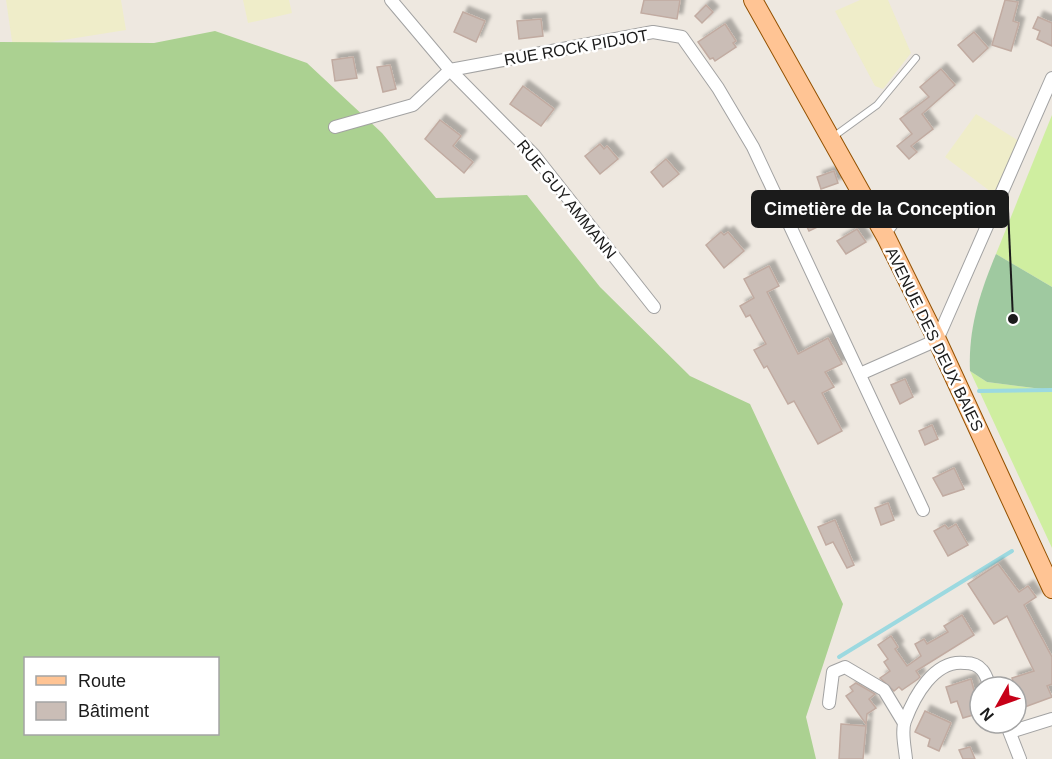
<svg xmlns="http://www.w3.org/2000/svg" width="1052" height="759" viewBox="0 0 1052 759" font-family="Arial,sans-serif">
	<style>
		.farmland { fill: #efedc9 }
		.grass { fill: #cfeea0 }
		.forest { fill: #abd191; fill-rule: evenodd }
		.cemetery { fill: #9fc9a0 }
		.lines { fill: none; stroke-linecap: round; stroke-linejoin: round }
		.stream { stroke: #9cd9e0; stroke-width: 4 }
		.building { fill: #cabdb6; stroke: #c1aba1; stroke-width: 1.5; filter: url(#shadow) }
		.lane-casing { stroke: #a2a2a2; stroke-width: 8 }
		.street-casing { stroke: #a2a2a2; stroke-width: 14 }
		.primary-casing { stroke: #935100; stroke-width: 20 }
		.lane { stroke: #fff; stroke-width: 6 }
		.street { stroke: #fff; stroke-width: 12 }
		.primary { stroke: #ffc494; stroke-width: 18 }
		.labels { text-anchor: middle; stroke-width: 5; stroke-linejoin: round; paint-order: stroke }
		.street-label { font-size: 16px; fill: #1b1b1b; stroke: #fff }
		.leader { fill: none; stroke: #1b1b1b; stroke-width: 2 }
		.callout-dot { fill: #1b1b1b; stroke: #fff; stroke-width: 2 }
		.callout { fill: #1b1b1b; stroke: #1b1b1b; stroke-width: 2 }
		.callout-label { font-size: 18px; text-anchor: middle; font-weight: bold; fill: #fff }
	</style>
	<defs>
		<filter id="shadow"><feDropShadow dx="5.5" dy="-5.5" stdDeviation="1.5" flood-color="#0004"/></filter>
	</defs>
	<rect width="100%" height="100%" fill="#eee8e0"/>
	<g class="farmland">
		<path d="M6,0H121L126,30L13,48Z"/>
		<path d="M243,0H289L292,13L248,23Z"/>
		<path d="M860,0H888L911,53L883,89L875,86L835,11Z"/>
		<path d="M976,114L1022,143L995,195L945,157Z"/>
	</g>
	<g class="grass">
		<path d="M1052,115V287L996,254Z"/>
		<path d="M970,371L987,382L1049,390L1052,388V548Z"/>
	</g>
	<path class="forest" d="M215,31L307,63L382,133L436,198L527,195L600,287L690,376L750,404L843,604L806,717L816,759H0V42L154,43ZM26,658H218V734H26Z"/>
	<path class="cemetery" d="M996,254L1052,287V388L1050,390L987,382L970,371C968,329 980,292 996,254Z"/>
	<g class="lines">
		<g class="stream">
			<path d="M979,391L1052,390"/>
			<path d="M839,657L1012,551"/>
		</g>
	</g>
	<g class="building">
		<path d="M644,0H680L677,19L641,13Z"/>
		<path d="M1005,0L1018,2L1013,21L1019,23L1011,51L992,45Z"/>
		<path d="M706,5L713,12L702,23L695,16Z"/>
		<path d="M463,12L485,21L476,42L454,32Z"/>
		<path d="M1038,17L1052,23V46L1037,39L1040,31L1033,28Z"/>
		<path d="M541,19L543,36L519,39L517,21Z"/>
		<path d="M725,24L736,41L733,43L736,47L715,61L713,58L710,59L698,42Z"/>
		<path d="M974,32L988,48L973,62L958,45Z"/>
		<path d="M353,57L357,78L335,81L332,60Z"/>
		<path d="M390,65L396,89L383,92L377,67Z"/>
		<path d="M941,69L955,85L922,114L933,129L911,146L917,152L909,159L897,146L912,134L900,119L929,97L920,87Z"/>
		<path d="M523,86L554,109L541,126L510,104Z"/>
		<path d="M440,120L461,136L453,146L473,162L464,173L425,139Z"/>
		<path d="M600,144L604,149L607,146L618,159L600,174L585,156Z"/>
		<path d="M666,159L679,174L663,187L651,172Z"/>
		<path d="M834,171L838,183L821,189L817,177Z"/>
		<path d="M831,197L841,216L809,231L800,213Z"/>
		<path d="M857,229L866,242L846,254L837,241Z"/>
		<path d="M721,232L724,235L728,232L744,251L724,268L706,245Z"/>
		<path d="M769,266L779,286L767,292L798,354L828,338L842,364L825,372L834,387L822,393L842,431L818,444L794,401L788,404L767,366L764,368L754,350L766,344L750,315L746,317L740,306L754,298L744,279Z"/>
		<path d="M905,379L913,397L900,404L891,385Z"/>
		<path d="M932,425L938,439L925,445L919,431Z"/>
		<path d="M954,468L964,489L943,496L933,478Z"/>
		<path d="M888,503L894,520L881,525L875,508Z"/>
		<path d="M835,520L854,565L847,568L833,542L826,545L818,527Z"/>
		<path d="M956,524L968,545L948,556L934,531L945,525L948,529Z"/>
		<path d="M998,564L1019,592L1028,586L1036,597L1024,605L1052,657V684L1047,686L1052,697L1022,708L1012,678L1034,671L1007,616L994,624L968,584Z"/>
		<path d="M962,615L974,635L916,671L920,677L918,679L902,690L899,687L894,691L880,678L890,671L884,662L888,659L878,645L891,636L898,647L895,649L907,666L921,656L915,644L924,639L927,644L948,632L944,626Z"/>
		<path d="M971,679L980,713L963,718L957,701L951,703L946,687Z"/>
		<path d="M856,683L875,694L869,699L876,708L867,714L866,724L846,696L853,691L850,687Z"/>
		<path d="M925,711L951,723L939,751L928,746L930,739L915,732Z"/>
		<path d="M841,724L866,726L863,759H839Z"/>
		<path d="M970,747L975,759H963L959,750Z"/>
	</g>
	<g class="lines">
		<g class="lane-casing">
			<g id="lane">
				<path d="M833,137L877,105L916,58"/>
				<path d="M888,234L908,207"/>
			</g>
		</g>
		<g class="street-casing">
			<g id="street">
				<path d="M391,0L450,70L534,155L654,307"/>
				<path d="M335,127L413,105L450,70L653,32L682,37L718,88L753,147L923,510"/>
				<path d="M860,374L937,340L1052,78"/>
				<path d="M829,703L833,672L845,667L884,690L904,723"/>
				<path d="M1006,723L1020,759"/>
				<path d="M1010,732L1052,719"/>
				<path d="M906,759C905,748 901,731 905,721C914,697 934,659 965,663C971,663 978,665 982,670C986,674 988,682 990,687"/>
			</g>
		</g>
		<g class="primary-casing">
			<path id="primary" d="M753,0L886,237L937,340L1052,589"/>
		</g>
		<use href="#lane" class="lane"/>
		<use href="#street" class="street"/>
		<use href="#primary" class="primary"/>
	</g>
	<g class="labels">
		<g class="street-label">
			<text transform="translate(576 47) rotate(-10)" y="6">RUE ROCK PIDJOT</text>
			<text transform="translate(567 199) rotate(51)" y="6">RUE GUY AMMANN</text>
			<text transform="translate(935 339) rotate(64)" y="6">AVENUE DES DEUX BAIES</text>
		</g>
	</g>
	<path class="leader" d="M1013 319L1008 209"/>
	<circle class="callout-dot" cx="1013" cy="319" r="6"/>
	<rect class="callout" x="752" y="191" width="256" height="36" rx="6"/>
	<g class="callout-label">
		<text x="880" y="215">Cimetière de la Conception</text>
	</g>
	<rect x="24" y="657" width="195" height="78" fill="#ffffff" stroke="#a4a4a4" stroke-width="1.5"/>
	<rect x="36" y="676" width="30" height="9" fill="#ffc494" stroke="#a4a4a4" stroke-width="1.5"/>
	<text x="78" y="687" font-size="18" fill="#1b1b1b">Route</text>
	<rect x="36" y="702" width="30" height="18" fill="#cabdb6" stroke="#a4a4a4" stroke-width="1.5"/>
	<text x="78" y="717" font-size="18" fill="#1b1b1b">Bâtiment</text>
	<g transform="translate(998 705) rotate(230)"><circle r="28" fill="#ffffff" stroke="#a4a4a4" stroke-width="1.5"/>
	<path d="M0-4.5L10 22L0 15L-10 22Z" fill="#c70018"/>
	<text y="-9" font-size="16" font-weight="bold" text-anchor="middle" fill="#1b1b1b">N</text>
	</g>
</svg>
